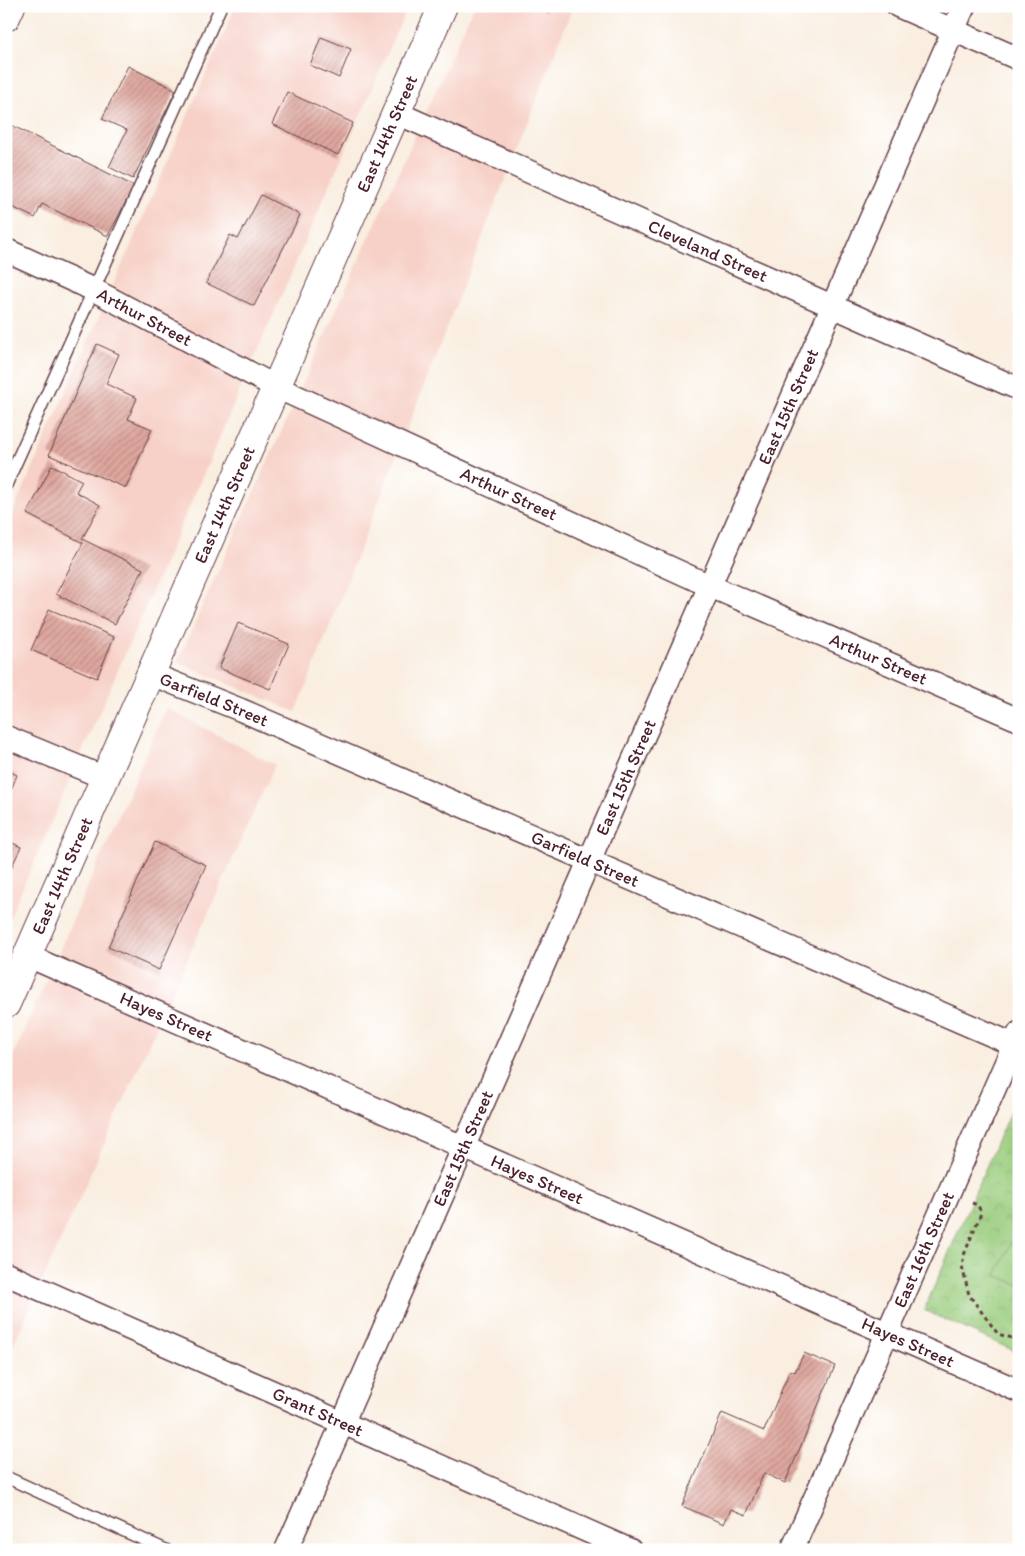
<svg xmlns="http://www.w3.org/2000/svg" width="1025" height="1556" viewBox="0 0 1025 1556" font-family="Itim,sans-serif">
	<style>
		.built { fill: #f7d1c7 }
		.park { fill: url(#park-crowns); stroke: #727654 }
		.pitch { fill: #99cc7c; stroke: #727654 }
		.building { fill: url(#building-hatch) }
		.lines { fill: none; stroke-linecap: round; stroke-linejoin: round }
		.service-casing { stroke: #643e46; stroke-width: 14 }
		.minor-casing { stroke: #643e46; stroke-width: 25 }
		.tertiary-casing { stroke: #643e46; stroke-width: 30 }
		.path { stroke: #643e46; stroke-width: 3; stroke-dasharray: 4 4; stroke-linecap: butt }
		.service { stroke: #fff; stroke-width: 11 }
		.minor { stroke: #fff; stroke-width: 22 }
		.tertiary { stroke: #fff; stroke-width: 28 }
		.labels { text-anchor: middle; stroke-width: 4.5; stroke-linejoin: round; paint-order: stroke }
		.street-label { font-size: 18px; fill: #4a1f2b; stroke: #fff }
	</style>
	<defs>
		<pattern id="park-crowns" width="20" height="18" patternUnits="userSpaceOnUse" patternTransform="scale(1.25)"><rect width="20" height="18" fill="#99cc7c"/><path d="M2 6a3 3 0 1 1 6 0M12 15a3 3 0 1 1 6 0" fill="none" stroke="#85af6b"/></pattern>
		<pattern id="building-hatch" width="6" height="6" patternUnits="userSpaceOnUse" patternTransform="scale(1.25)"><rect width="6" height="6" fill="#dfa89f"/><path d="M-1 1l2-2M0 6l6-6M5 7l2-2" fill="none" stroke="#b78882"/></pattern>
	</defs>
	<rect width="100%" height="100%" fill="#fff"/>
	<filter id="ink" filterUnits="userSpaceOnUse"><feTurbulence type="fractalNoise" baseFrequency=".02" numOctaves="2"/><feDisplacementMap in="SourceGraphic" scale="10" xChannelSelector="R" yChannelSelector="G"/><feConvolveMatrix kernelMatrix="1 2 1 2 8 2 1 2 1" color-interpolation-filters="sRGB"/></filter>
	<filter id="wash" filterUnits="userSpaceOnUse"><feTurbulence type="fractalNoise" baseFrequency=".0096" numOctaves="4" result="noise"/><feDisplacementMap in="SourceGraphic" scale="20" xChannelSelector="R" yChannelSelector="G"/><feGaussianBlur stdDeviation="1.12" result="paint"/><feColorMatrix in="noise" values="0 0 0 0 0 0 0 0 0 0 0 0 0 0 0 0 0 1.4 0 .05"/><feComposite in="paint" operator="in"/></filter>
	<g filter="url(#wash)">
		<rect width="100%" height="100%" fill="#f9eee0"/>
		<g class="built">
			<path d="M236,6H408L6,926V528Z"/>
			<path d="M474,6H573L296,712L177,662Z"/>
			<path d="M166,708L275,765L6,1361V1072Z"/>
		</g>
		<path class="park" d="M1019,1091V1353L924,1310Z"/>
		<path class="pitch" d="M1019,1227V1285L996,1275Z"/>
		<g id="blocks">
			<g class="building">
				<path d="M535,6H548L545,11Z"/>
				<path d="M321,37L351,49L339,78L310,65Z"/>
				<path d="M128,66L176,90L133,179L109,167L127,130L102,119Z"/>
				<path d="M287,92L353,123L338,155L272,124Z"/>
				<path d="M11,125L134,186L108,236L42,204L35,218L6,204V134Z"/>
				<path d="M261,195L300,215L254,306L206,283L230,235L238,239Z"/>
				<path d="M97,344L119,354L106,384L137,398L128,419L152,429L126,488L49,455Z"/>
				<path d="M52,465L82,481L76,492L100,505L82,539L143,569L115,624L56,594L83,543L27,514Z"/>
				<path d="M49,609L114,637L97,678L31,650Z"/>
				<path d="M238,623L289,644L270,689L219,668Z"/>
				<path d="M6,770L17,775L6,802Z"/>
				<path d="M6,840L21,847L6,879Z"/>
				<path d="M155,842L206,865L159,970L108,947Z"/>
				<path d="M804,1353L835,1366L785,1483L764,1473L746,1515L731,1509L724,1524L682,1506L722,1413L764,1431L790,1370L795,1372Z"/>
			</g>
		</g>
	</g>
	<g filter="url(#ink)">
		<use href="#blocks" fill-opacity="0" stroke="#643e46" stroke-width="1"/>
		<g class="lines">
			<g class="service-casing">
				<g id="service">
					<path d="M6,485L221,6"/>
					<path d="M6,1477L166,1550"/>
				</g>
			</g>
			<g class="minor-casing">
				<g id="minor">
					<path d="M898,6L1019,59"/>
					<path id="s1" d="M397,113L1019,389"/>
					<path id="s2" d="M6,250L94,290L276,387L710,586L1019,720"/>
					<path id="s3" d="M151,674L241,710L1019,1047"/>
					<path d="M6,737L105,778"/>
					<path id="s4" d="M28,956L1019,1391"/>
					<path id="s5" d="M6,1274L630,1550"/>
					<path id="s6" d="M286,1550L343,1422L964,6"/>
					<path id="s7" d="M792,1550L1019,1033"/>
				</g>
			</g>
			<g class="tertiary-casing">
				<g id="tertiary">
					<path d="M6,17L11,6"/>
					<path id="s8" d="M6,1004L443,6"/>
				</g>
			</g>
			<path class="path" d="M972,1203L978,1205L981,1213L964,1255L962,1266L969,1295L998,1334L1019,1340"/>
			<use href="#service" class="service"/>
			<use href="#minor" class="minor"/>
			<use href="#tertiary" class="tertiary"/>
		</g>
	</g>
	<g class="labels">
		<g class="street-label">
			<text dy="6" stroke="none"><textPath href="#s8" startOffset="950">East 14th Street</textPath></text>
			<text dy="6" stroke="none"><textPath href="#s1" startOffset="340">Cleveland Street</textPath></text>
			<text dy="6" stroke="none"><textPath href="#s2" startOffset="154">Arthur Street</textPath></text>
			<text dy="6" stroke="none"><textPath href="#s6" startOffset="1249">East 15th Street</textPath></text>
			<text dy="6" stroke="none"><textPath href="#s2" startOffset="559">Arthur Street</textPath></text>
			<text dy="6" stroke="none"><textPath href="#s8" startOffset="545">East 14th Street</textPath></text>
			<text dy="6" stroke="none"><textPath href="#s2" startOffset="964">Arthur Street</textPath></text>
			<text dy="6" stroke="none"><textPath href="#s3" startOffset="68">Garfield Street</textPath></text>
			<text dy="6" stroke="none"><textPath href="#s6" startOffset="844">East 15th Street</textPath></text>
			<text dy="6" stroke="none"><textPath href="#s3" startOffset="472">Garfield Street</textPath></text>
			<text dy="6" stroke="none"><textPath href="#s8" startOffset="140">East 14th Street</textPath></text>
			<text dy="6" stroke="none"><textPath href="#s4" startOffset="151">Hayes Street</textPath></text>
			<text dy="6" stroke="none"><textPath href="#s6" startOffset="439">East 15th Street</textPath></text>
			<text dy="6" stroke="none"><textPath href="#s4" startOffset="556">Hayes Street</textPath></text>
			<text dy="6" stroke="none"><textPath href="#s7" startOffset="328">East 16th Street</textPath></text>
			<text dy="6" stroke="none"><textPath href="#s4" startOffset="961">Hayes Street</textPath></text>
			<text dy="6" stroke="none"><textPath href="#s5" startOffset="341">Grant Street</textPath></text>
		</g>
	</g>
	<rect width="1025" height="1556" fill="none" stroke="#fff" stroke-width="25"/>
</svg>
